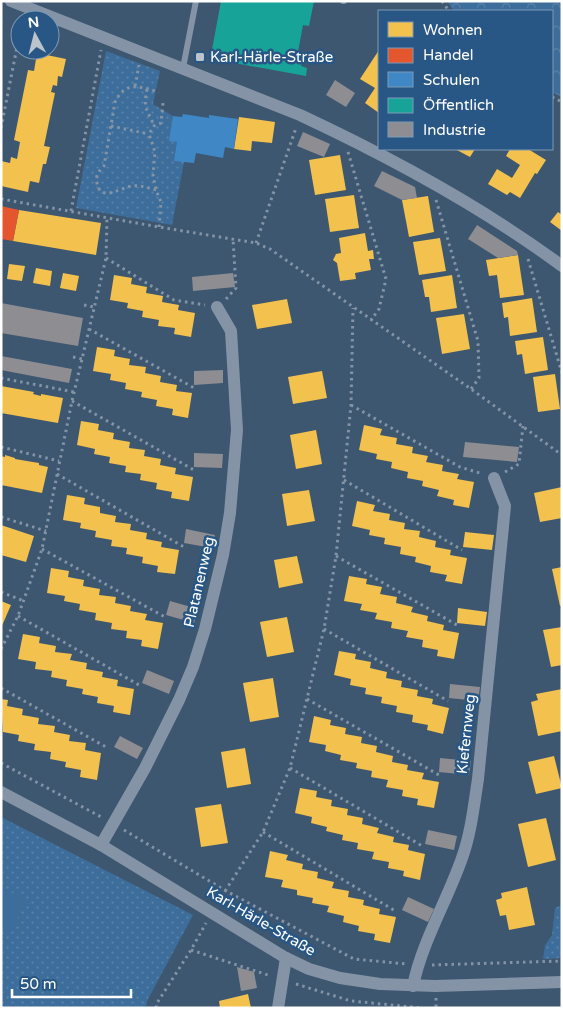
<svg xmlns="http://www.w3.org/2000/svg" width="563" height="1009" viewBox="0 0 563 1009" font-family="'Varela Round',sans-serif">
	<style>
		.green { fill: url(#green-dots) }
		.forest { fill: url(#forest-crowns) }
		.pitch { fill: #3d6d9a }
		.homes { fill: #f2c14e }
		.shops { fill: #e4572e }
		.schools { fill: #3f88c5 }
		.public { fill: #17a398 }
		.industry { fill: #8d8d92 }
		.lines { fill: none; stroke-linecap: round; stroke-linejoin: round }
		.path { stroke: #8494a6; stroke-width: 3; stroke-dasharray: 2.5 4; stroke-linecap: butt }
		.lane { stroke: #8494a6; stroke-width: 6 }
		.street { stroke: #8494a6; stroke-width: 12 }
		.poi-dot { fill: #bbc4cd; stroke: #285785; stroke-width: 2 }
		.labels { text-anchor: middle; stroke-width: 5; stroke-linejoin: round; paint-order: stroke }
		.poi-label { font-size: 15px; fill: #fff; stroke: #285785; text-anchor: start }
		.street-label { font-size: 15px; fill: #fff; stroke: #285785 }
	</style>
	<defs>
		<pattern id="green-dots" width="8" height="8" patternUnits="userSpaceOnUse" patternTransform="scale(1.25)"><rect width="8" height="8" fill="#3d6d9a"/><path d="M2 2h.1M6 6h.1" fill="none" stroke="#5a83a9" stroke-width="1.8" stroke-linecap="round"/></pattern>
		<pattern id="forest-crowns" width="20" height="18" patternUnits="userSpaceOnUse" patternTransform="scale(1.25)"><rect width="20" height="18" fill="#3d6d9a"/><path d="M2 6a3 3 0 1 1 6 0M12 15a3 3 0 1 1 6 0" fill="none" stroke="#5a83a9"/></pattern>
	</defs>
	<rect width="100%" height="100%" fill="#3d5770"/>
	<g class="green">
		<path d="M106,51L160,71L153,104L173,116L177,142L184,162L172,225L76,208Z"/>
		<path d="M1,817L193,915L147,1001L146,1008H1Z"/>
		<path d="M562,905V958L543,959L545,945L552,935L555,908Z"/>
	</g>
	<path class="forest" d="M447,1H562V97L552,92V11H454Z"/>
	<path class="pitch" d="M1,886L27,902L8,934L1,930Z"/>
	<g class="homes">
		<path d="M379,50V113L365,103L375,88L360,79Z"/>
		<path d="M37,53L66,59L62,77L58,76L57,86L53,85L51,92L55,93L44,146L50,147L46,164H43L39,183L30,181L28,192L1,186V161L10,163L11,157L17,159L20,142L14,140L28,70L34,71Z"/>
		<path d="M239,117L275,122L272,143L252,141L251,151L234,149Z"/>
		<path d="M455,149H475L470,157Z"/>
		<path d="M510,149H528L546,160L537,174L535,173L520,198L510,192L507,195L488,184L497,169L512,178L520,165L506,156Z"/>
		<path d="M340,155L346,190L315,195L309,160Z"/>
		<path d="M354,195L359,228L330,232L325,199Z"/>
		<path d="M428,196L434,232L409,237L402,200Z"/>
		<path d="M19,210L101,223L96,255L13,241Z"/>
		<path d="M558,212L562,215V231L550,222Z"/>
		<path d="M365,233L368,251L373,250L374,259H369L371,270L355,273L356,279L340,281L337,263L333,260L336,254L341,253L339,238Z"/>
		<path d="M440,238L446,271L419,275L413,242Z"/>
		<path d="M518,255L524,295L500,298L497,275L489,276L486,260Z"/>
		<path d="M9,264L25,266L22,281L7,279Z"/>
		<path d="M36,268L52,271L50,286L33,283Z"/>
		<path d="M63,273L79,276L76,291L60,288Z"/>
		<path d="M114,275L132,278L131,284L147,287L146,293L163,296L162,302L179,305L178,310L195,313L191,337L174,334L175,328L158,326L159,320L142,317L143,311L127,308L128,303L110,300Z"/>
		<path d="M452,275L457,308L431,312L429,297H425L422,280Z"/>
		<path d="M532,298L537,332L510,336L508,317L504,318L502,303Z"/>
		<path d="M287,299L292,323L257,329L252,305Z"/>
		<path d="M464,314L470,349L442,354L436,318Z"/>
		<path d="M543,337L548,370L525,374L522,354L517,355L515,341Z"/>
		<path d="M97,347L115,350L114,356L130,359L129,365L146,367L145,373L161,376L160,382L177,385L176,391L192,393L188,418L172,415L173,409L156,406L157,400L141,397L142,392L125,389L126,383L110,380L111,374L93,371Z"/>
		<path d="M322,371L327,398L293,404L288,377Z"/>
		<path d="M555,374L560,409L538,412L533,377Z"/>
		<path d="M1,386L34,392L33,394L41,396V394L63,398L58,423L1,413Z"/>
		<path d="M81,421L99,424L98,430L114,433L113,439L130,442L129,448L145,450L144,456L161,459L160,465L176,468L175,474L193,477L189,501L171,498L172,492L156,489L157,483L140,480L141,474L125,472L126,466L109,463L110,457L94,454L95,449L77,445Z"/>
		<path d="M364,425L382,429L380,435L397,438L396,444L413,447L412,453L428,456L426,462L443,465L442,471L459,474L457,479L474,482L469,508L453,505L454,500L437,496L439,490L422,486L423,481L407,478L408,472L391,468L392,462L376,459L377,454L359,450Z"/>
		<path d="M316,430L322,464L296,469L290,435Z"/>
		<path d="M5,455L15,458V459L39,463V465L48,467L42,493L1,485V456L5,457Z"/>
		<path d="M562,487V518L540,522L534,493Z"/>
		<path d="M309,490L315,521L287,526L282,494Z"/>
		<path d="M67,495L85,498L84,504L100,507V513L116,516L115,522L131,524L130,530L147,533L146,539L162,542L161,547L179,550L175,574L157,572L158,566L142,563L143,557L126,554L127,548L111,546L112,540L95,537L96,531L80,528L81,523L63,520Z"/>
		<path d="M357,501L375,505L373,511L390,514L389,520L405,523L404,529L420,531L419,537L436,541L435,547L451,550L450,555L467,558L462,584L445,581L447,575L430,572L431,566L415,562L416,557L400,554L401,547L384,544L385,538L369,535L370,530L352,526Z"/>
		<path d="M1,525L34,536L26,562L1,555Z"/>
		<path d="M465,532L494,535L492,550L463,547Z"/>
		<path d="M297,556L303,583L279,588L274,560Z"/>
		<path d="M562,567V605L560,606L552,569Z"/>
		<path d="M51,568L69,571L68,577L84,580L83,586L100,589L99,595L116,597L115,603L131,606L130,611L147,614L145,620L163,623L158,649L141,646L142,640L126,638L127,631L111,629L112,623L95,620L96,613L79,610L80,604L64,601L65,596L47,593Z"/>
		<path d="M349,576L367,579L366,584L382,587L380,594L397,597L396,603L413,607L411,612L428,616L427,621L444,625L443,630L459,633L454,659L437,656L438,650L422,647L423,640L406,637L408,631L391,628L392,622L375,619L377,613L360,610L362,604L344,601Z"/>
		<path d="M1,601L11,605L1,628Z"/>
		<path d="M458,608L487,612L485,626L457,623Z"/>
		<path d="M287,617L294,652L267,657L260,622Z"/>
		<path d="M562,627V665L551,667L543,630Z"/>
		<path d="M23,634L40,637L39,643L56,646L55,652L72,654L70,660L87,663L86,669L103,672L102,677L118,680L117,686L134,689L130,715L113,712L114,706L97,703L98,697L82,694L83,689L66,686L67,680L51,677L52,671L35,669L36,662L18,659Z"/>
		<path d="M339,651L356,654L355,659L371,662L370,668L387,672L386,678L402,681L401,687L418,690L417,696L433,699L432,704L449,708L443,734L427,730L428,725L412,722L413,715L396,712L397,706L381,703L382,697L365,694L366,688L350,685L351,679L334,675Z"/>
		<path d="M273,678L279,717L250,722L243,683Z"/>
		<path d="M562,689V731L538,736L531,702L538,700L536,694Z"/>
		<path d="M1,699L8,700L7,706L23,709L22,715L39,718L38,724L55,726L54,732L70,735L69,741L86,743L85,750L101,753L97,780L80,777L81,770L65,767L66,762L50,759L51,752L34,750L35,744L18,741L19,735L3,732Z"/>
		<path d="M314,716L331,720L330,725L346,728L345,734L362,737L361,743L377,746L376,752L393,756L392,762L408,765L407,770L424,773L422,779L439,782L434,808L417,805L418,799L402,796L403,790L386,787L388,780L371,777L372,771L356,768L357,763L340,760L341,755L325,751L326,745L309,742Z"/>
		<path d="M245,748L251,784L227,788L221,752Z"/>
		<path d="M554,756L562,788L536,794L528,762Z"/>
		<path d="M300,788L317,791L316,797L332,800L331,806L348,809L347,815L363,818L362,824L379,828L377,833L394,837L393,842L409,845L408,850L425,854L420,880L403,876L404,871L388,868L389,862L372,859L374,852L357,849L358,843L342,840L343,835L326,831L327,827L311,823L312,817L295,813Z"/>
		<path d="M221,804L228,843L201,847L195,808Z"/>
		<path d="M546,818L556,860L528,867L518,824Z"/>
		<path d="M270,851L288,855L286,860L303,864L302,869L318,872L317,878L334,882L332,888L349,891L348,897L364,900L363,905L380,909L379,914L396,917L390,943L374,940L375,934L358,931L359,926L343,922L344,916L327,912L329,906L312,903L313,898L297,895V890L281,887L283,880L265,877Z"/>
		<path d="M527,887L535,925L509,930L506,915L500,916L496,900L502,898L501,893Z"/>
		<path d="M248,994L251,1008H220L219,1001Z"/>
	</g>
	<path class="shops" d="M1,206L19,210L13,241L1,239Z"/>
	<path class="schools" d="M183,114L209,118V115L238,119L234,149L225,147L223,158L196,153L194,163L174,161L177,142L169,141L173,116L182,117Z"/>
	<path class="public" d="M221,1H314L309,26L303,25L297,57L303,58L301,66L307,68L306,76L234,63L235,60L211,55Z"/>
	<g class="industry">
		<path d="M335,80L355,93L346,107L326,95Z"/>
		<path d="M303,132L330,144L324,157L297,146Z"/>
		<path d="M382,171L415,187L417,198L402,200L374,186Z"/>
		<path d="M477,225L517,251L518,255L498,258L468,239Z"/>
		<path d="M233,273L235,287L193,291L192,277Z"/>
		<path d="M1,303L83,318L78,346L1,333Z"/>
		<path d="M1,356L72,369L69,383L1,370Z"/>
		<path d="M223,370V383L194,385V371Z"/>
		<path d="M465,442L519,447L517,462L463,457Z"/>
		<path d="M194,453L223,454L222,468L194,467Z"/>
		<path d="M186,529L215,535L212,548L184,543Z"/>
		<path d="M170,601L198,609L194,623L166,615Z"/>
		<path d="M147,670L174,681L169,694L142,683Z"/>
		<path d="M450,684L480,687L478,701L449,698Z"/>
		<path d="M120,736L143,748L137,759L114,747Z"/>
		<path d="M440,758L471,761L469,775L439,772Z"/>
		<path d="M428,830L457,836L454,850L425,844Z"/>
		<path d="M408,897L434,909L428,922L402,910Z"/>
		<path d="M237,967L254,972L257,988L241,991Z"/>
	</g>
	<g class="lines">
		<g class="path">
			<path d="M442,1L449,11"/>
			<path d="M135,86L139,65"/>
			<path d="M147,89C143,110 147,108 154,126"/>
			<path d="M552,97L562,102"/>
			<path d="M111,126L149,134"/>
			<path d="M1,128L20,32"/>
			<path d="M348,152L386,279L379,309L371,320"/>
			<path d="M156,190C148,188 141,185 133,186C122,186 101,204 97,183C95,176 99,171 104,166L115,102C126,80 140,87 159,92"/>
			<path d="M1,199L159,227L256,243L270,249L471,389L562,455"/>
			<path d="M436,200L478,341L479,378L471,389"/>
			<path d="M71,211L101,50"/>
			<path d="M159,227L161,202L156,190L153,175L155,152L149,134L154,126L161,123L163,103"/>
			<path d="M256,243L296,128"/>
			<path d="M106,258L174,300L205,305"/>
			<path d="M528,259L562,373"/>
			<path d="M226,299L236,288L233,239"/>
			<path d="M84,305L94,307"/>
			<path d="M89,329L196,389"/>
			<path d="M73,357L82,359"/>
			<path d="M1,378L74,392"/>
			<path d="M72,401L194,470"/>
			<path d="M351,405L460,467L483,474"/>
			<path d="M1,447L59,461"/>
			<path d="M505,472L519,464L523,426"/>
			<path d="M57,474L184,547"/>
			<path d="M344,480L462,550"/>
			<path d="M1,517L46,531"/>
			<path d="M42,549L165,617"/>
			<path d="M336,556L457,625"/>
			<path d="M1,592L24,601"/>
			<path d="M18,616L139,685"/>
			<path d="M324,629L448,701"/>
			<path d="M1,649L18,616L42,549L72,401L106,258L107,218"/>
			<path d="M1,688L106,747"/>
			<path d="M307,699L439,775"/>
			<path d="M1,763L103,818"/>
			<path d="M290,768L424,847"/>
			<path d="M124,830L226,891L354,959L406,964"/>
			<path d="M263,832L397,912"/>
			<path d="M218,902L263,832L290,768L324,629L336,556L351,405L353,308"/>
			<path d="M191,950L271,976"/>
			<path d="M432,965L562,961"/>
			<path d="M296,984L351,1001L422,1008"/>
			<path d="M436,998V1008"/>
			<path d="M156,1008L157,1003L191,950L206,923"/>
		</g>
		<g class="lane">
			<path d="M343,1H344"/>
			<path d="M183,68L196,1"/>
		</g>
		<g class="street">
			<path d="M11,1L300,115C392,158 481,206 562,266"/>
			<path d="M1,792L101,845L286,958L309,969L340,978L380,984L435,986L562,982"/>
			<path d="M101,845L145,768L179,700L193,667L205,629L223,555L230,513L237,430L231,331L217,307"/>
			<path d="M413,986C422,942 447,901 462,858C471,833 474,805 478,779L505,506L494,478"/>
			<path d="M278,1008L286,958"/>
		</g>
	</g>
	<rect class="poi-dot" x="195" y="52" width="10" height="10" rx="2.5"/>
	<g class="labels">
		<g class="poi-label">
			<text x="210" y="62">Karl-Härle-Straße</text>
		</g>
		<g class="street-label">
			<text transform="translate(199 582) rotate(-77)" y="5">Platanenweg</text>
			<text transform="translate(466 734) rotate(-84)" y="5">Kiefernweg</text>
			<text transform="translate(261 921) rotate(30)" y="5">Karl-Härle-Straße</text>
		</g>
	</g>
	<rect width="563" height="1009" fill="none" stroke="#ffffff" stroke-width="5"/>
	<rect x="378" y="10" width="175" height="140" fill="#285785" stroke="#7e9ab6"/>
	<rect x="388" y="22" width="25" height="15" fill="#f2c14e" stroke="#7e9ab6"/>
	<text x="423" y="35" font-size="15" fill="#ffffff">Wohnen</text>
	<rect x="388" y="48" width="25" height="15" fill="#e4572e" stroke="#7e9ab6"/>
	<text x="423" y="60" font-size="15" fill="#ffffff">Handel</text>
	<rect x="388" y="72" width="25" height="15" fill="#3f88c5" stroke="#7e9ab6"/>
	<text x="423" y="85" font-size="15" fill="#ffffff">Schulen</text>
	<rect x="388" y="98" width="25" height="15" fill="#17a398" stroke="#7e9ab6"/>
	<text x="423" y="110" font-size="15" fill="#ffffff">Öffentlich</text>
	<rect x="388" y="122" width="25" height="15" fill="#8d8d92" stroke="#7e9ab6"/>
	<text x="423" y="135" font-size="15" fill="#ffffff">Industrie</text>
	<g transform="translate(35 35) rotate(353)"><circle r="24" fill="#285785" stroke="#7e9ab6"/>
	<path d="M0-4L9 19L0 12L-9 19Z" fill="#bbc4cd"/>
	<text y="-8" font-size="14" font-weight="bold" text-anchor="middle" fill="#ffffff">N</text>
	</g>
	<path d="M12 989v8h119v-8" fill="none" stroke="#ffffff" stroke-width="2.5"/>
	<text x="20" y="989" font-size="15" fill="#ffffff" stroke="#285785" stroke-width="4" paint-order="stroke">50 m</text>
</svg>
